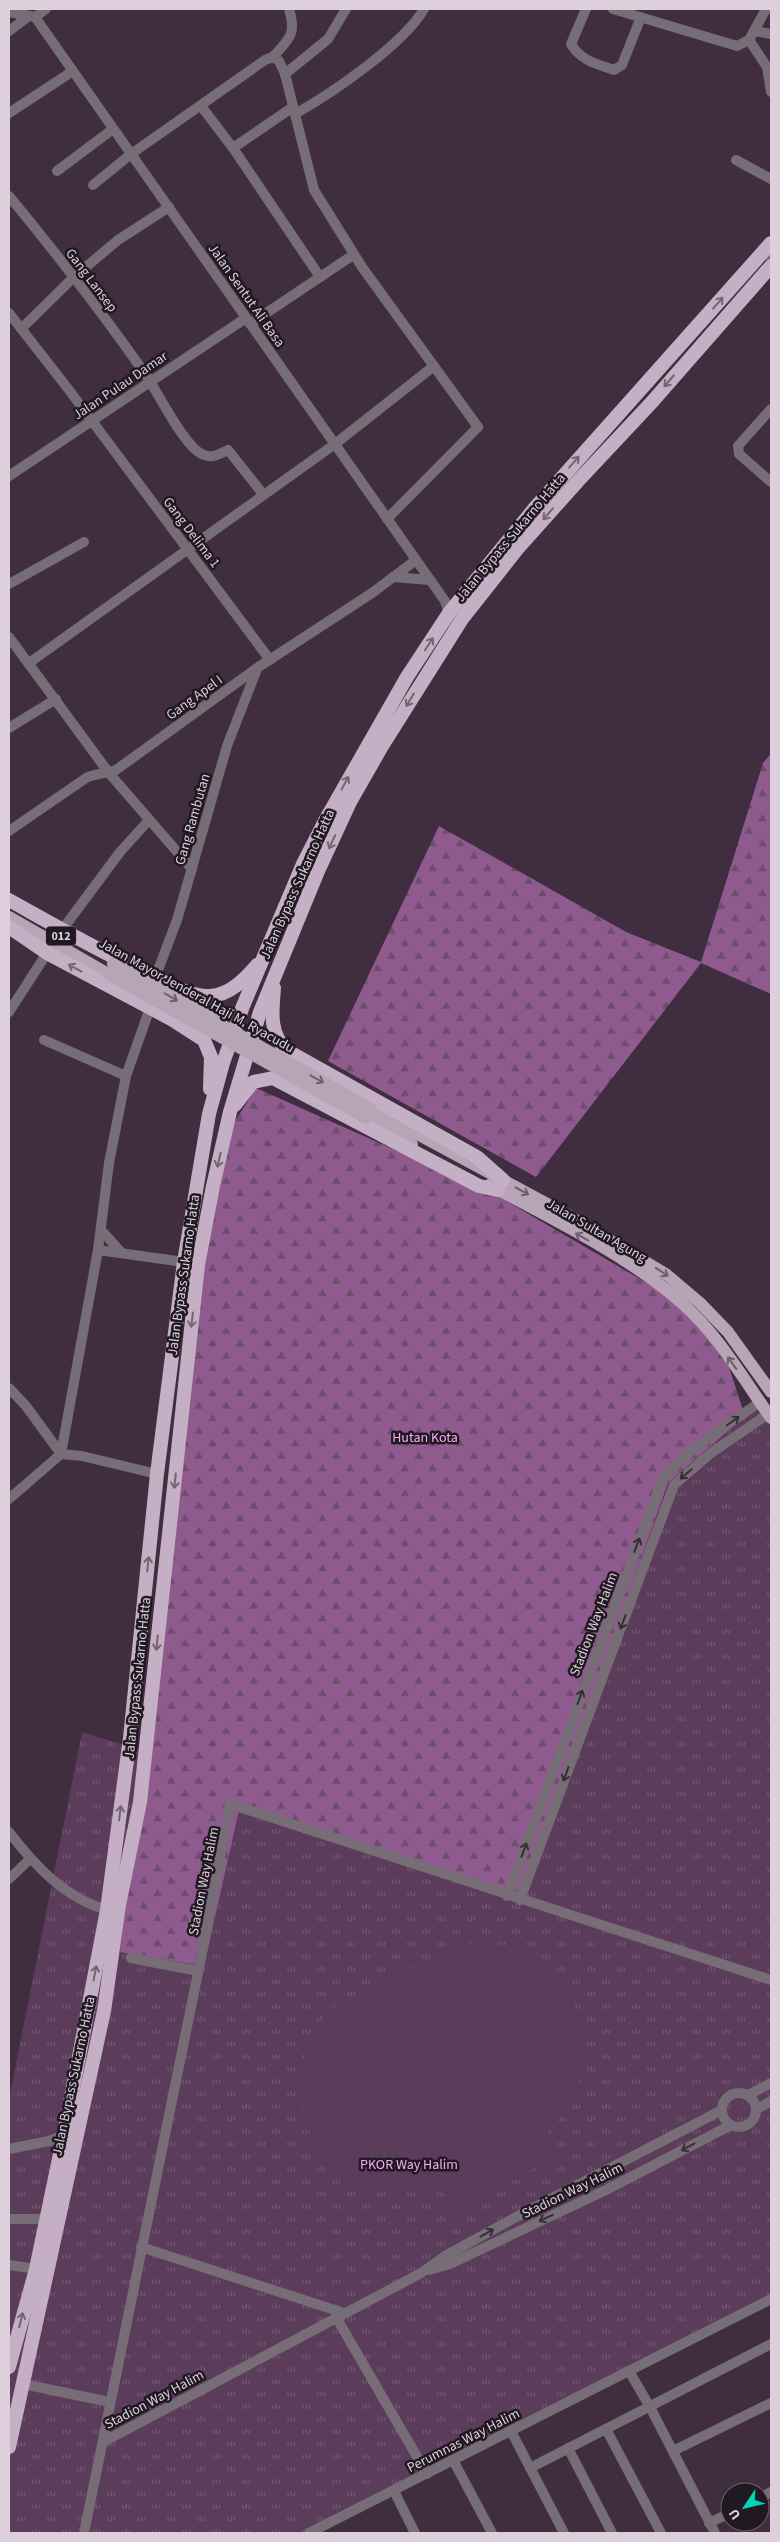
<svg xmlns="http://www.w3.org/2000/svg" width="780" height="2542" viewBox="0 0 780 2542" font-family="'Source Sans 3',sans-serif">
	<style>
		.grass { fill: url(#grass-tufts) }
		.forest { fill: url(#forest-firs) }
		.garden { fill: #5c3c5b }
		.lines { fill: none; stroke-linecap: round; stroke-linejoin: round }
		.minor { stroke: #776d76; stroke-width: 10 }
		.tertiary { stroke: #776d76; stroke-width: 10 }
		.primary { stroke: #b8a4b7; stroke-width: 12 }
		.trunk { stroke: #c5afc4; stroke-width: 14 }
		.primary-bridge { stroke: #b8a4b7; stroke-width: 12 }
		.oneway { stroke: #736472 }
		.oneway2 { stroke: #6c5e6c }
		.oneway3 { stroke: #362e36 }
		.labels { text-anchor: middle; stroke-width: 5; stroke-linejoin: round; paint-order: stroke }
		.shield { fill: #211921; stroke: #a599a4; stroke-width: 1 }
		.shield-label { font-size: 12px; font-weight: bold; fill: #ddd0dc }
		.street-label { font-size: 14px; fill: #ddd0dc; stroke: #211921 }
		.park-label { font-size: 14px; fill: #f7abf5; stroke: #211921 }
	</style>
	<defs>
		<pattern id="grass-tufts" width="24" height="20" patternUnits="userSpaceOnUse" patternTransform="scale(1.25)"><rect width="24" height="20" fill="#5c3c5b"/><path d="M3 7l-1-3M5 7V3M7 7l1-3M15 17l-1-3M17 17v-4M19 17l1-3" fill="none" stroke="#735772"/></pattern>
		<pattern id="forest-firs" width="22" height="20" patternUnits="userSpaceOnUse" patternTransform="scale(1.25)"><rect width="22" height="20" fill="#8f5b8e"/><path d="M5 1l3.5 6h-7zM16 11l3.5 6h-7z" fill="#6c4e6c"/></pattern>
	</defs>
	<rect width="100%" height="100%" fill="#402d40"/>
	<path class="grass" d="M760,1404L771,1421V2302L311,2533H9V2099L82,1732L530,1872L668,1483L703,1443Z"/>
	<g class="forest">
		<path d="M771,754V994L701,963L536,1177L328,1061L439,826L626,932L701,962L763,763Z"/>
		<path d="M256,1088L496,1195L683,1304L724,1352L745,1416L668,1483L520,1900L239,1810L204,1966L120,1952L182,1414L208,1203L232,1126Z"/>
	</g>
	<path class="garden" d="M471,1943C496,1944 520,1945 541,1960C558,1973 582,2015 585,2036C587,2053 579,2093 570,2107C565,2115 554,2122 547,2128L560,2154L453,2212L440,2186L399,2190L376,2188L339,2173L317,2150L304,2118L300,2071L308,2043L329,2009L459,1944Z"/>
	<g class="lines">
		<g class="minor">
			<path d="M586,9L571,44C581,61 597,64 614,70L622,65L641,17"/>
			<path d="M613,9L737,46L749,40L766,9"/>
			<path d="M9,12L35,17"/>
			<path d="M9,31L29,16"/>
			<path d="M755,31L771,34"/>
			<path d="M749,40L767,67L771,92"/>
			<path d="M273,57C289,39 297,34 289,9"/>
			<path d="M285,74L328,39L346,9"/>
			<path d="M201,106L233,148L320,277"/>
			<path d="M9,113L73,71"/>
			<path d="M295,114C332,93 403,45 424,9"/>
			<path d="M233,148L293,107"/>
			<path d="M736,160L771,179"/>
			<path d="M57,171L113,129"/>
			<path d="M93,185L131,154L265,60L273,57L279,61L285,74L314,190L362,267L478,427L387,519"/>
			<path d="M9,196C57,254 103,314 146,375C159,395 180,437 197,451C209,460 216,456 228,450L263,494"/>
			<path d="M764,251L771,258"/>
			<path d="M9,313L69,390L270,660"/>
			<path d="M250,324L353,255"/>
			<path d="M21,329L74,277L118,240L169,207"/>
			<path d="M771,409L738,446L739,454L771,482"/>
			<path d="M393,577L430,580"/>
			<path d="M9,584L84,542"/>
			<path d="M9,637L109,773L192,869"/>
			<path d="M29,663L335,444L434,366"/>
			<path d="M9,728L56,699"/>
			<path d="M9,831L86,778C96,773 106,774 116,770L257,668L372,593L416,560"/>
			<path d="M62,930L120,852L149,820"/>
			<path d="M155,978L177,920L227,746L257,669"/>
			<path d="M9,1012L47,953"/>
			<path d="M44,1040L126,1076"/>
			<path d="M101,1230L121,1252"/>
			<path d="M98,1250L184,1262"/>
			<path d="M9,1388L26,1406L61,1454L82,1456L157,1474"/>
			<path d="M9,1499L61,1454L98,1250L109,1163L126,1076L150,1008"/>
			<path d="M9,1832C35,1866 65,1898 107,1910"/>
			<path d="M9,1879L30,1859"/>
			<path d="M507,1896L661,1483C678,1455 733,1421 760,1402"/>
			<path d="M520,1900L674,1485L711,1453L768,1414"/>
			<path d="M131,1958L198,1971"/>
			<circle cx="739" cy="2110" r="17"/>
			<path d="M748,2095L771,2083"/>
			<path d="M757,2109L771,2101"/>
			<path d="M9,2149L49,2141L64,2135"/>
			<path d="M9,2219H46"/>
			<path d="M141,2247L344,2313"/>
			<path d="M9,2265L36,2269"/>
			<path d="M429,2270L450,2264L606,2190L731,2125"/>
			<path d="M336,2317L427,2474"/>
			<path d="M629,2371L650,2407L715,2533"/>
			<path d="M23,2384L110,2402"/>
			<path d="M606,2429L661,2533"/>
			<path d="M511,2431L564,2533"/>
			<path d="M105,2441L421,2273L445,2256L518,2216L722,2110"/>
			<path d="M568,2448L612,2533"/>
			<path d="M673,2451L771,2403"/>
			<path d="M530,2468L771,2344"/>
			<path d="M394,2491L415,2533"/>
			<path d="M760,2498L771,2492"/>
			<path d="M709,2523L730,2513"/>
			<path d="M84,2533L200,1963L230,1804L771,1980"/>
			<path d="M309,2533L453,2460"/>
		</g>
		<g class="tertiary">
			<path d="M46,9L35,17L445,601L449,613"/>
			<path d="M9,476L246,318"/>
			<path d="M492,2533L453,2460L771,2299"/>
		</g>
		<g class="primary">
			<path d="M9,917L108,974"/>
			<path d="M371,1109L564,1213L667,1275L700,1303L728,1332L771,1392"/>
			<path d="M366,1118L412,1144"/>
			<path d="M489,1185C551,1218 632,1258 683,1304C719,1336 744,1380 771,1418"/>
		</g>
		<g class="trunk">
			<path d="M9,900C54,925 99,951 146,973C165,982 189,997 210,996C230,995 245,979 257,965"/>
			<path d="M9,927L47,953L173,1020L204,1040L211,1057L210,1089"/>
			<path d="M274,988C272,1012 269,1032 286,1050L477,1157L503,1180"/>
			<path d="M192,996L211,1009L217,1022L213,1031"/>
			<path d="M235,1105L253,1082L273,1078L479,1186L498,1190"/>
			<path d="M9,2367L36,2269L64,2135L107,1910L130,1738L157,1474L184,1262L209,1114L223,1063L243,1006L303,864L326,819L407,677L449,613L534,509L771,243"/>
			<path d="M9,2447L104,2011L119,1905L140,1802L198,1265L213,1186L230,1112L260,1012L318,871L350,802L382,746L462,619L518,548L577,482L652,402L771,266"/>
		</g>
		<g class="primary-bridge">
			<path d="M113,964L371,1109"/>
			<path d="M108,974L366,1118"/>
		</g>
	</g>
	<defs><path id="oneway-shaft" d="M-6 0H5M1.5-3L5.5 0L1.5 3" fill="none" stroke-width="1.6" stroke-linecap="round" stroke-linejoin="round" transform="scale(1.25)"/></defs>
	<g class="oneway">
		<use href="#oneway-shaft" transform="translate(718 303) rotate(-49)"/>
		<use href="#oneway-shaft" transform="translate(669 381) rotate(130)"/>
		<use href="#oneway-shaft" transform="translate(574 462) rotate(-49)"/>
		<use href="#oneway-shaft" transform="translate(548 514) rotate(131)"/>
		<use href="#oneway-shaft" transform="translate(429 644) rotate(-57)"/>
		<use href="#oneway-shaft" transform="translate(410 700) rotate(121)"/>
		<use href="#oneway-shaft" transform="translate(345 783) rotate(-62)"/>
		<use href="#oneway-shaft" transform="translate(332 842) rotate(115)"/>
		<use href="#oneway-shaft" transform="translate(75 968) rotate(-152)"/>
		<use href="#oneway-shaft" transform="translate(219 1160) rotate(103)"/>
		<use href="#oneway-shaft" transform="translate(192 1320) rotate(97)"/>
		<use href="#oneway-shaft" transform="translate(175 1481) rotate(96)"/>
		<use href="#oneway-shaft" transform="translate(148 1564) rotate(-84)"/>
		<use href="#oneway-shaft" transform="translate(157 1643) rotate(96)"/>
		<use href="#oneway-shaft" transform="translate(120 1813) rotate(-83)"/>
		<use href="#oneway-shaft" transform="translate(95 1973) rotate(-79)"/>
		<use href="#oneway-shaft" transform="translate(21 2320) rotate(-75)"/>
	</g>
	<g class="oneway2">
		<use href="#oneway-shaft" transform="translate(171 997) rotate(30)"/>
		<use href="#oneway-shaft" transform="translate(317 1079) rotate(29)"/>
		<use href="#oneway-shaft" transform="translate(522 1191) rotate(28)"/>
		<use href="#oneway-shaft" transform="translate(582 1237) rotate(-151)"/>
		<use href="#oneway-shaft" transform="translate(662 1272) rotate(34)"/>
		<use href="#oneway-shaft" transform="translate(732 1363) rotate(-126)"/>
	</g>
	<g class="oneway3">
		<use href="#oneway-shaft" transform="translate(733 1421) rotate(-35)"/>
		<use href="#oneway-shaft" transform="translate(686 1474) rotate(140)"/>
		<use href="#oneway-shaft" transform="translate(637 1545) rotate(-69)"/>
		<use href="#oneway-shaft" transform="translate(623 1622) rotate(111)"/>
		<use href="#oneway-shaft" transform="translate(580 1697) rotate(-70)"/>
		<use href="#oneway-shaft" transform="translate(566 1774) rotate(110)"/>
		<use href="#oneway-shaft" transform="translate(524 1850) rotate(-70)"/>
		<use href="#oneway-shaft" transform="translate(688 2147) rotate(152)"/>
		<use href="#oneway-shaft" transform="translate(546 2218) rotate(155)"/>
		<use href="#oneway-shaft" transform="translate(487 2233) rotate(-29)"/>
	</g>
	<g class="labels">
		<rect class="shield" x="46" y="926.5" width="30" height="19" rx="4"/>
		<g class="shield-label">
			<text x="61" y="940">012</text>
		</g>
		<g class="street-label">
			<text transform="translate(92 280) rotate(53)" y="5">Gang Lansep</text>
			<text transform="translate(247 295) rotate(55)" y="5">Jalan Sentut Ali Basa</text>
			<text transform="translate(120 385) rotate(-34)" y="5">Jalan Pulau Damar</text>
			<text transform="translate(192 532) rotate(53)" y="5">Gang Delima 1</text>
			<text transform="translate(510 537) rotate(-50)" y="5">Jalan Bypass Sukarno Hatta</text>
			<text transform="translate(194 697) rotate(-36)" y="5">Gang Apel I</text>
			<text transform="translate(192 819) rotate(-74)" y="5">Gang Rambutan</text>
			<text transform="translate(297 884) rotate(-66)" y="5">Jalan Bypass Sukarno Hatta</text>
			<text transform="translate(197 995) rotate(29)" y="5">Jalan Mayor Jenderal Haji M. Ryacudu</text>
			<text transform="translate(597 1230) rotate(30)" y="5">Jalan Sultan Agung</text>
			<text transform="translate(183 1275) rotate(-82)" y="5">Jalan Bypass Sukarno Hatta</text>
			<text transform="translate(593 1624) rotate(-69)" y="5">Stadion Way Halim</text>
			<text transform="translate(137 1678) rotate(-84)" y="5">Jalan Bypass Sukarno Hatta</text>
			<text transform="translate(203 1881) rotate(-79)" y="5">Stadion Way Halim</text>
			<text transform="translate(73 2076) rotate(-78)" y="5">Jalan Bypass Sukarno Hatta</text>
			<text transform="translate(572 2190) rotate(-26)" y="5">Stadion Way Halim</text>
			<text transform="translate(154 2399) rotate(-28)" y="5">Stadion Way Halim</text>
			<text transform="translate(463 2440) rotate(-27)" y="5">Perumnas Way Halim</text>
		</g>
		<g class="park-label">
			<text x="425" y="1442">Hutan Kota</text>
			<text x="409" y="2169">PKOR Way Halim</text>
		</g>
	</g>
	<rect width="780" height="2542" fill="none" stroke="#ddd0dc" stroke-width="20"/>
	<g transform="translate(745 2507) rotate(235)"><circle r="24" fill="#211921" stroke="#6c626c"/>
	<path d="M0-4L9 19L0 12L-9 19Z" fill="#01d5b6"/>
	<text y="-8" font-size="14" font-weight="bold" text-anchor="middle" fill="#ddd0dc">U</text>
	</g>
</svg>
